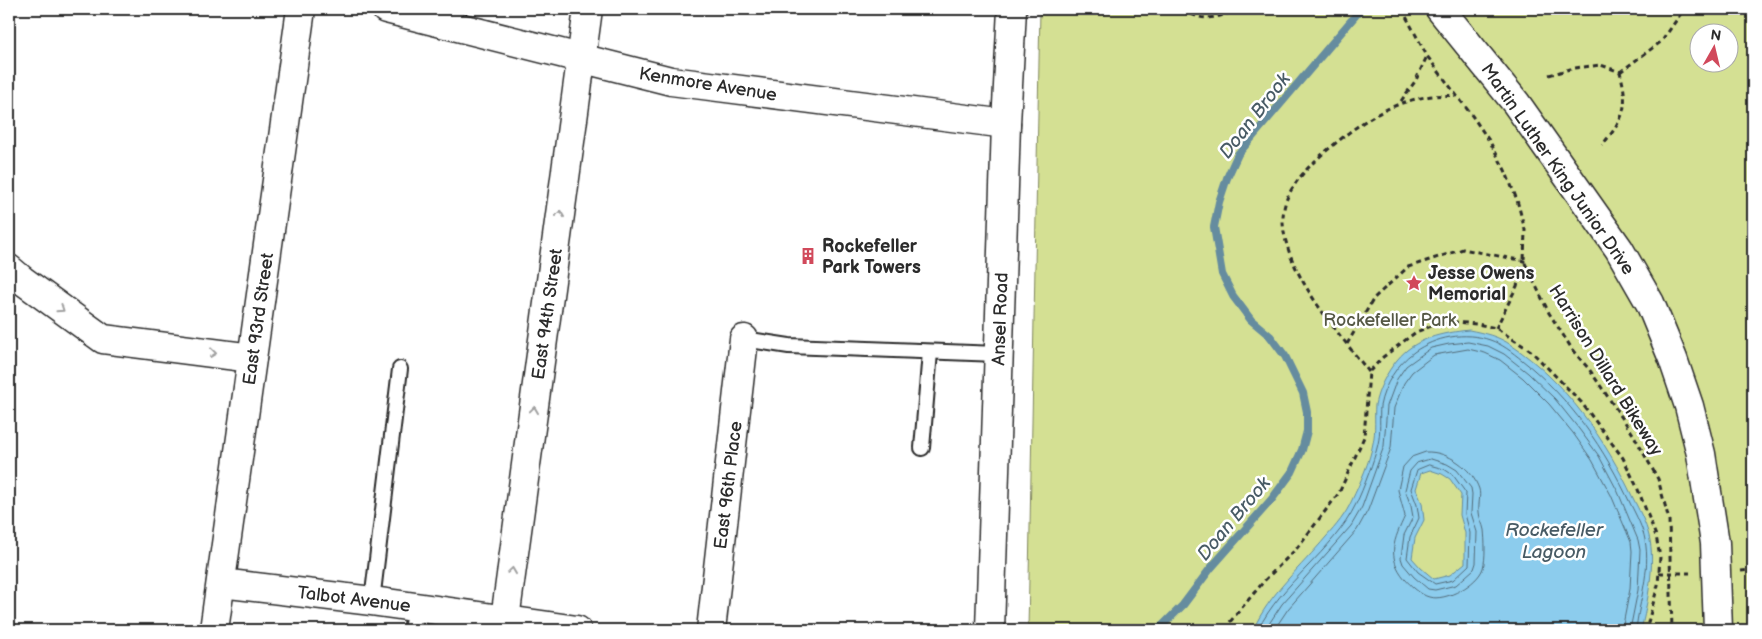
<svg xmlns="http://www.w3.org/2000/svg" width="1762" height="639" viewBox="0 0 1762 639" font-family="'Balsamiq Sans',sans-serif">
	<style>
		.green { fill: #d4e093; stroke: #80865f; fill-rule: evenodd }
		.water { fill: #8ccced; stroke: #658c9f; fill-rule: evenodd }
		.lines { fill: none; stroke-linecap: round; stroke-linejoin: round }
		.shore { stroke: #526b79; stroke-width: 1 }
		.stream { stroke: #658c9f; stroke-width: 8 }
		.lane-casing { stroke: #2b2b2b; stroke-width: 18 }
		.street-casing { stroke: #2b2b2b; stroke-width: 31 }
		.secondary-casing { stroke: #2b2b2b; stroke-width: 31 }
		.path { stroke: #2b2b2b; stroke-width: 3; stroke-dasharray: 5 4; stroke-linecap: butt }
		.lane { stroke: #fff; stroke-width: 14 }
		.street { stroke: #fff; stroke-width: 28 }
		.secondary { stroke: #fff; stroke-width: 28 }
		.oneway { stroke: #a0a0a0 }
		.labels { text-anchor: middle; stroke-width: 5; stroke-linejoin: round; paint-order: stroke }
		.street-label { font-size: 18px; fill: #2b2b2b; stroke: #fff }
		.poi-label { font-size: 18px; font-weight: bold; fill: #2b2b2b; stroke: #fff; text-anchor: start }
		.park-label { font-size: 18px; fill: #555845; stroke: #fff }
		.water-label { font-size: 19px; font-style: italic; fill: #485b65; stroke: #fff }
	</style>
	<rect width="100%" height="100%" fill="#fff"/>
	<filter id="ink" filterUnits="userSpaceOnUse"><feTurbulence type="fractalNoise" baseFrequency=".02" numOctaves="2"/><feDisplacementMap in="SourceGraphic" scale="10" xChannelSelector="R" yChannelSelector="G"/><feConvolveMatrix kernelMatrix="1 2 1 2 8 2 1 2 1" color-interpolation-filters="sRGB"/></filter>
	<g filter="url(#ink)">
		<path class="green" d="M1040,9H1753V630H1028ZM1700,32H1730V62H1700Z"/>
		<path class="water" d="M1469,330C1484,333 1498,336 1511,345C1565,381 1606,440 1633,498C1639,510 1646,523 1649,536C1656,562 1647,605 1641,630H1253C1269,594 1301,567 1326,537C1336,526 1346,514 1352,500C1360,483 1370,461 1373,443C1376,430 1374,417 1375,405C1378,389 1387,372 1397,360C1415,338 1442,333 1469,330ZM1430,470L1442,474L1450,479L1461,495L1460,515L1465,533V563L1450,575L1434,579L1421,568L1412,558L1415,538L1424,520L1422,503L1416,489L1421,473Z"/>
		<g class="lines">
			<g class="shore">
				<path d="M1426,452C1448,451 1472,468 1479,489C1481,496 1478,504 1479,512C1479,518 1483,524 1484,530C1485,540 1486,558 1483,568C1478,584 1446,602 1429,597C1421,595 1411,586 1405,579C1386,556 1394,540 1405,516L1398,490L1403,467L1412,457Z"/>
				<path d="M1431,459L1447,464L1457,470L1471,488L1472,494L1471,513L1477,532L1476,563L1474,569L1456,585L1435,590L1428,589L1414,577L1403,564L1401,558L1404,535L1413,517L1411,506L1405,490L1410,471L1417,463Z"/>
				<path d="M1429,465L1444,469L1453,475L1466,493L1465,514L1470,533L1469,565L1453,580L1435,584L1418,572L1407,558L1410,537L1419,518L1417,505L1411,489L1417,470Z"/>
				<path d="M1258,630C1281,582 1333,552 1356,504C1363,490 1375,458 1378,444C1381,431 1379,418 1380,406C1384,385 1397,364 1414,352C1435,337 1465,331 1490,340C1502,344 1512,352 1522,360C1570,398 1605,449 1631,505C1636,515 1643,528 1645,540C1651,572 1639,600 1636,630"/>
				<path d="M1265,630L1282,604L1351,526L1362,507L1384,446L1387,406L1397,379L1406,366L1431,348L1449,344L1468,342L1488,346L1504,354L1528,373L1555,399L1579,429L1599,456L1618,492L1638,540L1640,550L1638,590L1630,630"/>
				<path d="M1274,630L1288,609L1357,530L1368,510L1391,448L1394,408L1404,383L1412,372L1434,355L1468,349L1485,353L1500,360L1523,378L1549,404L1573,433L1592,460L1611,495L1631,542L1632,551L1630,589L1622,630"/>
			</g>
			<path class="stream" d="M1158,630L1183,605L1210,569L1272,499L1292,472L1302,450L1307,431V412L1303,393L1285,356L1270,336L1251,320L1233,296L1222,274L1214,227L1219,202L1227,178L1238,154L1361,9"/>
			<g class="lane-casing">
				<g id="lane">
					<path d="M744,339L789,346L998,354"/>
					<path d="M922,448L930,352"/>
					<path d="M372,601L400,369"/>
					<path d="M411,630L415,607"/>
				</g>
			</g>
			<g class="street-casing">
				<g id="street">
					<path d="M386,9L671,81L1006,124"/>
					<path d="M9,269L22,280L103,339L252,358"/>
					<path d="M221,583L372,601L577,630"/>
					<path d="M505,619L588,9"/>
					<path d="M214,630L301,9"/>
					<path d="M711,630L744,339"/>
					<path d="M990,630L1006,124L1012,9"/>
				</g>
			</g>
			<g class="secondary-casing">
				<path id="secondary" d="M1440,9L1516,103L1619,249L1650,303L1673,359L1689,406L1701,454L1715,543L1718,630"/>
			</g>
			<g class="path">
				<path d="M1184,9C1201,24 1220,17 1239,9"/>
				<path d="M1402,9L1427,56L1473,117L1490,142L1505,170L1517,200L1525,230L1524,261L1549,313L1574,352L1589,369L1633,434L1658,479L1669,520L1672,630"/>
				<path d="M1620,72L1662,41L1684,9"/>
				<path d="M1549,75L1574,68L1601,65L1620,72C1629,106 1625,118 1602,145"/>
				<path d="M1401,101L1416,80L1427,56"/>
				<path d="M1347,344L1374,298L1408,267L1463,249L1524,261L1517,286L1496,328"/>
				<path d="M1369,372C1338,332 1261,248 1289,194C1302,169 1326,151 1347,134C1378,110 1416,92 1456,96"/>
				<path d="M1741,571L1753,570"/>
				<path d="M1659,573H1690"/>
				<path d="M1226,630L1229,623L1265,580L1297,548L1339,493L1364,437L1369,372L1383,357L1416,332L1434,325L1455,322L1477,324L1496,328L1531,351L1581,402L1623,458L1637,487L1656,536L1660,557L1658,585L1646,630"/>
			</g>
			<use href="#lane" class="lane"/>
			<use href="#street" class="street"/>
			<use href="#secondary" class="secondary"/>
		</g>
		<defs><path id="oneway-chevron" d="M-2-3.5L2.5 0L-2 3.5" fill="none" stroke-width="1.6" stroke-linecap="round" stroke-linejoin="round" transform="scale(1.25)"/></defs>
		<g class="oneway">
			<use href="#oneway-chevron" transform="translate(560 214) rotate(-82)"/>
			<use href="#oneway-chevron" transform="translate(61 309) rotate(35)"/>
			<use href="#oneway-chevron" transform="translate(213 353) rotate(7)"/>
			<use href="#oneway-chevron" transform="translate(534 410) rotate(-82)"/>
			<use href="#oneway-chevron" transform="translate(512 571) rotate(-82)"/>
		</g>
	</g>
	<defs>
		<g id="building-bare" transform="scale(1.35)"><path d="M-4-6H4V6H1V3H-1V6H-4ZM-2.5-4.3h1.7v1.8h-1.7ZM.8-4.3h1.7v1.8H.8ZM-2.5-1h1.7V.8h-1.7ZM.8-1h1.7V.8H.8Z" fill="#d1495b" stroke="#fff" stroke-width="2.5" paint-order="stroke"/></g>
		<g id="sight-bare" transform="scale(1.35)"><path d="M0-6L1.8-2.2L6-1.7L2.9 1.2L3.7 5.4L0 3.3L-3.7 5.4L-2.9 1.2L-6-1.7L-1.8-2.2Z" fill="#d1495b" stroke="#fff" stroke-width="2.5" paint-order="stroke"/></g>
	</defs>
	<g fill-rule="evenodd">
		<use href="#building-bare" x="808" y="256"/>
		<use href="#sight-bare" x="1414" y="283"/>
	</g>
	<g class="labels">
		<g class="street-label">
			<text transform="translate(708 84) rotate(9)" y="6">Kenmore Avenue</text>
			<text transform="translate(1558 169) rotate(55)" y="6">Martin Luther King Junior Drive</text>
			<text transform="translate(547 314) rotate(-82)" y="6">East 94th Street</text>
			<text transform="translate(258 319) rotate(-82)" y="6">East 93rd Street</text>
			<text transform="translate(1000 319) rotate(-88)" y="6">Ansel Road</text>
			<text transform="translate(1606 370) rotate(58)" y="6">Harrison Dillard Bikeway</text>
			<text transform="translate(728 485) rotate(-83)" y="6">East 96th Place</text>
			<text transform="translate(354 599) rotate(7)" y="6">Talbot Avenue</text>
		</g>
		<g class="poi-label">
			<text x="822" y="252">Rockefeller<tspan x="822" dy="21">Park Towers</tspan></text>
			<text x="1428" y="279">Jesse Owens<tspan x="1428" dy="21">Memorial</tspan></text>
		</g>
		<g class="park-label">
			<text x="1390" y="326">Rockefeller Park</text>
		</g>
		<g class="water-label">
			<text transform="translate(1254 115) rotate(-52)" y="7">Doan Brook</text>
			<text transform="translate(1233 518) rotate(-50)" y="7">Doan Brook</text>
			<text x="1554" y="536">Rockefeller<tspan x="1554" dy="22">Lagoon</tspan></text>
		</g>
	</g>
	<rect width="1762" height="639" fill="none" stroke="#fff" stroke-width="30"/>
	<rect x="15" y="15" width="1732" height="609" fill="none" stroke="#2b2b2b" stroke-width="2" filter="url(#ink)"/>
	<g transform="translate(1714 48) rotate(8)"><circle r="24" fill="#ffffff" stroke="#aaaaaa"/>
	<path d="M0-4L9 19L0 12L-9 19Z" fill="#d1495b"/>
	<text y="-8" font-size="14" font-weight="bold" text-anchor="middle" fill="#2b2b2b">N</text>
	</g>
</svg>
